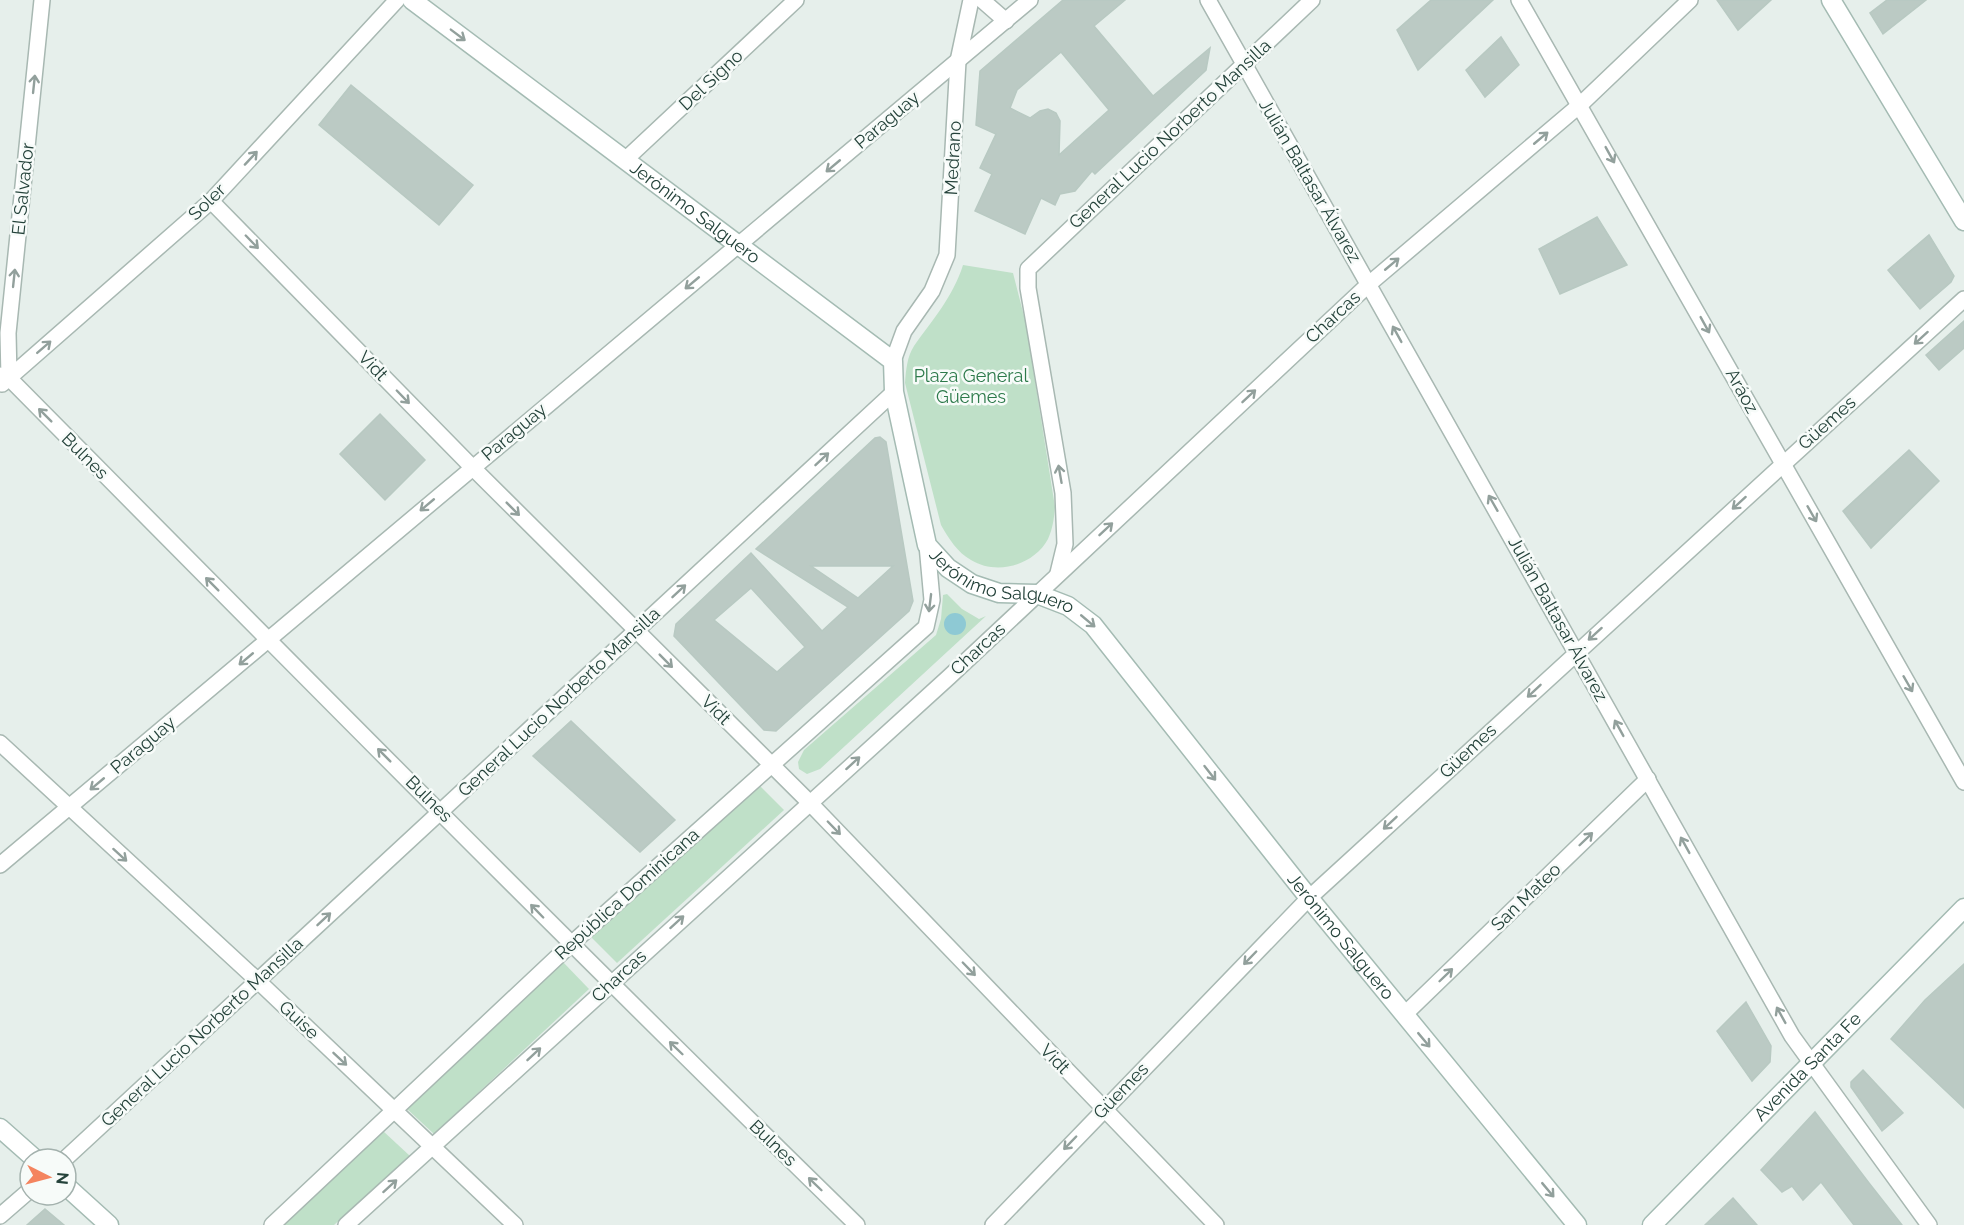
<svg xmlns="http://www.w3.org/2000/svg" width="1964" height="1225" viewBox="0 0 1964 1225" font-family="Raleway,sans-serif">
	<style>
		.green { fill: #bfe0c8 }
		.water { fill: #8ec9d4 }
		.building { fill: #bbcac4; stroke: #b8c9c2; stroke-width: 1.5; fill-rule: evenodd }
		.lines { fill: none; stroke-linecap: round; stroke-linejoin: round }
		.street-casing { stroke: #a8b8b2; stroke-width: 18 }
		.secondary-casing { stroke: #a4bbb3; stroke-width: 21 }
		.street { stroke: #fff; stroke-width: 15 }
		.secondary { stroke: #fff; stroke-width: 18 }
		.oneway { stroke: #92a09c }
		.labels { text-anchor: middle; stroke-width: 5; stroke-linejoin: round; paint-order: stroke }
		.street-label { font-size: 18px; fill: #24423a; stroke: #f7fbf9 }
		.park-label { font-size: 18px; fill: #2d7a4b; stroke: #f7fbf9 }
	</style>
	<rect width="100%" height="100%" fill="#e6efeb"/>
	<g class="green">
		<path d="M963,265L1013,273L1026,324L1055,507C1054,518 1053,528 1048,539C1034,565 997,576 971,560C957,552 949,539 941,525L905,383C906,370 907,357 914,346C933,319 953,297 963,265Z"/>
		<path d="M947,594L962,609L979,619L986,616L820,769L807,774L799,769L798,762L804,750L936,635L941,619L943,595Z"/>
		<path d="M757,783L784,810L617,963L590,936Z"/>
		<path d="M562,961L589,989L434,1134L406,1108Z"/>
		<path d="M383,1131L410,1156L334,1225H280Z"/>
	</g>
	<circle class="water" cx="955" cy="624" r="11"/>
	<g class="building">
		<path d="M1063,0H1125L1094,26L1153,96L1210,48L1206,70L1095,174L1092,171L1075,191L1060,194L1055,205L1041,198L1025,234L975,211L992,174L980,168L996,134L976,125L980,71ZM1061,52L1109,110L1059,155L1060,121L1056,113L1048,109L1040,111L1030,118L1010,108L1017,90Z"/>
		<path d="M1431,0H1493L1418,70L1397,30Z"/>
		<path d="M1717,0H1771L1738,30Z"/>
		<path d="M1887,0H1926L1883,34L1870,13Z"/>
		<path d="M1501,37L1519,65L1485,97L1466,70Z"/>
		<path d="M351,85L473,185L439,225L319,125Z"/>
		<path d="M1597,217L1627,265L1560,294L1539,249Z"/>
		<path d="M1929,235L1954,276L1951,282L1920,309L1888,270Z"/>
		<path d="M1964,321V348L1939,370L1926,355Z"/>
		<path d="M380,414L425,460L385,500L340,454Z"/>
		<path d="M880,437L886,442L913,601L909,611L776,731L764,730L674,636L676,624L751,553L822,631L848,607L756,549L875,438ZM811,566H893L858,598ZM751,588L805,647L777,672L714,620Z"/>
		<path d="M1909,450L1939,481L1871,548L1843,511Z"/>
		<path d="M571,721L675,820L640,852L533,756Z"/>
		<path d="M1964,964V1108L1891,1039L1925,1000Z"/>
		<path d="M1746,1002L1771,1046L1770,1062L1752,1081L1717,1031Z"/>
		<path d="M1863,1070L1903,1113L1882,1131L1851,1087V1082Z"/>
		<path d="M1815,1112L1869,1183L1902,1225H1854L1821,1182L1803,1200L1792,1186L1782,1192L1761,1170Z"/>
		<path d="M1733,1198L1757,1225H1705Z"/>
		<path d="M45,1209L64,1225H27Z"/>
	</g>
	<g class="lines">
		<g class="street-casing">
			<g id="street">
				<path d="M982,0L1006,21"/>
				<path d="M1208,0L1792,1036L1929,1225"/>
				<path d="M1519,0L1964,782"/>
				<path d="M625,160L796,0"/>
				<path d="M211,201L472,467L809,802L1216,1225"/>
				<path d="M893,361L904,331L932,291L947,255L958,61L971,0"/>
				<path d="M0,375L9,378C290,662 571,946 857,1225"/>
				<path d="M9,378L8,333L42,0"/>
				<path d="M2,384L211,201L397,0"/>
				<path d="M1058,573L1065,544L1063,493L1028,288V269L1312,0"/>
				<path d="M0,743L258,981L515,1225"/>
				<path d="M0,865L1030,0"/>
				<path d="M1404,1015L1648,779"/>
				<path d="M65,1159L894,392"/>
				<path d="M0,1216L30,1190"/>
				<path d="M272,1225L570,945L926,627L932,600L927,545"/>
				<path d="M346,1225L949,677L1369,284L1581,104L1690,0"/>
				<path d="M993,1225L1309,898L1964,299"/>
			</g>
		</g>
		<g class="secondary-casing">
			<g id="secondary">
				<path id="s1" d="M412,0L893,361L894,392L927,545L948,568L972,584L999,593L1037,594L1068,606L1093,625L1309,898L1577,1225"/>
				<path d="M1831,0L1964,221"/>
				<path d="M0,1128L35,1159"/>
				<path d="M66,1186L109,1225"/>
				<path id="s2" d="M1652,1225L1964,908"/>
			</g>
		</g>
		<use href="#street" class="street"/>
		<use href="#secondary" class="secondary"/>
	</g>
	<defs><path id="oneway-shaft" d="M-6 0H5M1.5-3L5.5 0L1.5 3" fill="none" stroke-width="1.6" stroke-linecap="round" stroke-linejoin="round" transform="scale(1.5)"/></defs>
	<g class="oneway">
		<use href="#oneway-shaft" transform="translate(458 35) rotate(37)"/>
		<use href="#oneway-shaft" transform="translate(34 84) rotate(-84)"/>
		<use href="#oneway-shaft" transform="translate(1541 138) rotate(-40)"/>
		<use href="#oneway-shaft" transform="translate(1610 155) rotate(61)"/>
		<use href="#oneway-shaft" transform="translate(251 158) rotate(-47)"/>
		<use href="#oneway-shaft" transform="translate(833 166) rotate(140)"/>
		<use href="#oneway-shaft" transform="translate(252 242) rotate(46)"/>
		<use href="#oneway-shaft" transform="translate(1392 264) rotate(-40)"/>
		<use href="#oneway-shaft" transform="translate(14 278) rotate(-84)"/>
		<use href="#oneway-shaft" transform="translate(692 283) rotate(140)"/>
		<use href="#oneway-shaft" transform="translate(1705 325) rotate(61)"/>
		<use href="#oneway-shaft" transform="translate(1397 334) rotate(-119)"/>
		<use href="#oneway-shaft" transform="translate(1921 338) rotate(138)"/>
		<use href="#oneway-shaft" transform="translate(44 347) rotate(-41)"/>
		<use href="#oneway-shaft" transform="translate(1249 396) rotate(-43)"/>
		<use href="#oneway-shaft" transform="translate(403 397) rotate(46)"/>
		<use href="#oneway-shaft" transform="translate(45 415) rotate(-135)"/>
		<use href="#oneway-shaft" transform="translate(822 459) rotate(-43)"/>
		<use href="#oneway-shaft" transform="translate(1060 474) rotate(-100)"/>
		<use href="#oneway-shaft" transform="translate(1493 503) rotate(-120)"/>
		<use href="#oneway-shaft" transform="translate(1739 503) rotate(138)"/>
		<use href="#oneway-shaft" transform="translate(427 505) rotate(140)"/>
		<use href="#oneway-shaft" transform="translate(513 509) rotate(45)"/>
		<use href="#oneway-shaft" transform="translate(1812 514) rotate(60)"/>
		<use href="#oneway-shaft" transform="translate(1106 529) rotate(-43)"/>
		<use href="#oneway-shaft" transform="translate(212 584) rotate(-135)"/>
		<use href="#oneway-shaft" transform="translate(679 591) rotate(-43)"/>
		<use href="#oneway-shaft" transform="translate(930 603) rotate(97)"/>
		<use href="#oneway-shaft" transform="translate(1088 621) rotate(40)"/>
		<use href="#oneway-shaft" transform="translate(1595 634) rotate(138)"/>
		<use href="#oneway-shaft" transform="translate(246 659) rotate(140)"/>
		<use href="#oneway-shaft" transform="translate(666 661) rotate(45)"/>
		<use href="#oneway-shaft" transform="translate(1908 684) rotate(60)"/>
		<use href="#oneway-shaft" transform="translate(1534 691) rotate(137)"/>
		<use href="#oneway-shaft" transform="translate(1619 728) rotate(-119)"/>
		<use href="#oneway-shaft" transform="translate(384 755) rotate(-135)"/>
		<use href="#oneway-shaft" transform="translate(853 763) rotate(-42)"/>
		<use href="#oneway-shaft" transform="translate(1210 773) rotate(52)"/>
		<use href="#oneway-shaft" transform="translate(97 784) rotate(140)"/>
		<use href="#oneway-shaft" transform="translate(1390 823) rotate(137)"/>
		<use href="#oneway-shaft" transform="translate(834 828) rotate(46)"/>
		<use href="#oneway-shaft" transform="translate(1586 839) rotate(-44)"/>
		<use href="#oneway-shaft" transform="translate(1685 845) rotate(-119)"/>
		<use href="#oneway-shaft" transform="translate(120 855) rotate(42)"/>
		<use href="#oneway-shaft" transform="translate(537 911) rotate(-134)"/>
		<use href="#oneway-shaft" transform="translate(324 919) rotate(-43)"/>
		<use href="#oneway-shaft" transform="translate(677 922) rotate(-42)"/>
		<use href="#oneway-shaft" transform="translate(1250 958) rotate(134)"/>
		<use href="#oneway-shaft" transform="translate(969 969) rotate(46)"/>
		<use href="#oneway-shaft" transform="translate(1446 975) rotate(-44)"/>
		<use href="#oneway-shaft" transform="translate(1781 1015) rotate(-119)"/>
		<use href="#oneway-shaft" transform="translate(1424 1040) rotate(50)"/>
		<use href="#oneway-shaft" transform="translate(676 1048) rotate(-136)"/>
		<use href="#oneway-shaft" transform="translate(534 1054) rotate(-43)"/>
		<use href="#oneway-shaft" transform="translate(340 1059) rotate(43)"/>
		<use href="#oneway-shaft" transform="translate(1070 1143) rotate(134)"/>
		<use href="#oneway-shaft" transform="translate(815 1184) rotate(-136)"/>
		<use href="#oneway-shaft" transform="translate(390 1186) rotate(-42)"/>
		<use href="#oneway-shaft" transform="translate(1548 1190) rotate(50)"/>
	</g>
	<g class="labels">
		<g class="street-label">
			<text transform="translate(711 80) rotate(-43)" y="6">Del Signo</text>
			<text transform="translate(887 120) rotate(-40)" y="6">Paraguay</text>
			<text transform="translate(1170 134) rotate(-43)" y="6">General Lucio Norberto Mansilla</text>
			<text transform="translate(953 158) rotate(-87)" y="6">Medrano</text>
			<text transform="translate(1310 181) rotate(60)" y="6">Julián Baltasar Álvarez</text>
			<text transform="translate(23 189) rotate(-84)" y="6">El Salvador</text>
			<text transform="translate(207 202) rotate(-44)" y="6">Soler</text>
			<text dy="6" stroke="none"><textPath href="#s1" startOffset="354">Jerónimo Salguero</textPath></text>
			<text transform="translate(1333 317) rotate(-43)" y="6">Charcas</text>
			<text transform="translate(373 366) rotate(46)" y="6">Vidt</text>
			<text transform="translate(1742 391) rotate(61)" y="6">Aráoz</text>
			<text transform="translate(1827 423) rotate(-42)" y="6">Güemes</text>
			<text transform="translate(514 432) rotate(-40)" y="6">Paraguay</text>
			<text transform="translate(85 456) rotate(45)" y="6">Bulnes</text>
			<text dy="6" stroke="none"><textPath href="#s1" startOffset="876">Jerónimo Salguero</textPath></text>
			<text transform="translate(1558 619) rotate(61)" y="6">Julián Baltasar Álvarez</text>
			<text transform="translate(978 649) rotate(-43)" y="6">Charcas</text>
			<text transform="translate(559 702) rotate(-43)" y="6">General Lucio Norberto Mansilla</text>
			<text transform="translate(716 710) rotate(45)" y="6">Vidt</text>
			<text transform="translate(143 745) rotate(-40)" y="6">Paraguay</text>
			<text transform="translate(1468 751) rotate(-43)" y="6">Güemes</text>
			<text transform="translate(429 799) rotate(45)" y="6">Bulnes</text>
			<text transform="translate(627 894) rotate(-42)" y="6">República Dominicana</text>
			<text transform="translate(1526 897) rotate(-44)" y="6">San Mateo</text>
			<text dy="6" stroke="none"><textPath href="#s1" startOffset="1378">Jerónimo Salguero</textPath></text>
			<text transform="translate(619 976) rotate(-43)" y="6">Charcas</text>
			<text transform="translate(299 1020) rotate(43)" y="6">Guise</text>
			<text transform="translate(202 1032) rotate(-43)" y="6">General Lucio Norberto Mansilla</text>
			<text transform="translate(1055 1059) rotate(46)" y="6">Vidt</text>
			<text dy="6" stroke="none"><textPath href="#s2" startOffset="222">Avenida Santa Fe</textPath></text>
			<text transform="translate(1121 1091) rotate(-46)" y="6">Güemes</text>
			<text transform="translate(773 1143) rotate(44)" y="6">Bulnes</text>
		</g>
		<g class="park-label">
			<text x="971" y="382">Plaza General<tspan x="971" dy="21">Güemes</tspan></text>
		</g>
	</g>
	<g transform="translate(48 1177) rotate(96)"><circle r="28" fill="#f7fbf9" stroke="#a3b1ad" stroke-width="1.5"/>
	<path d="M0-4.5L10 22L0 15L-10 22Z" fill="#f4845f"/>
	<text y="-9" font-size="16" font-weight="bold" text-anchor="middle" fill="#24423a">N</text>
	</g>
</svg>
